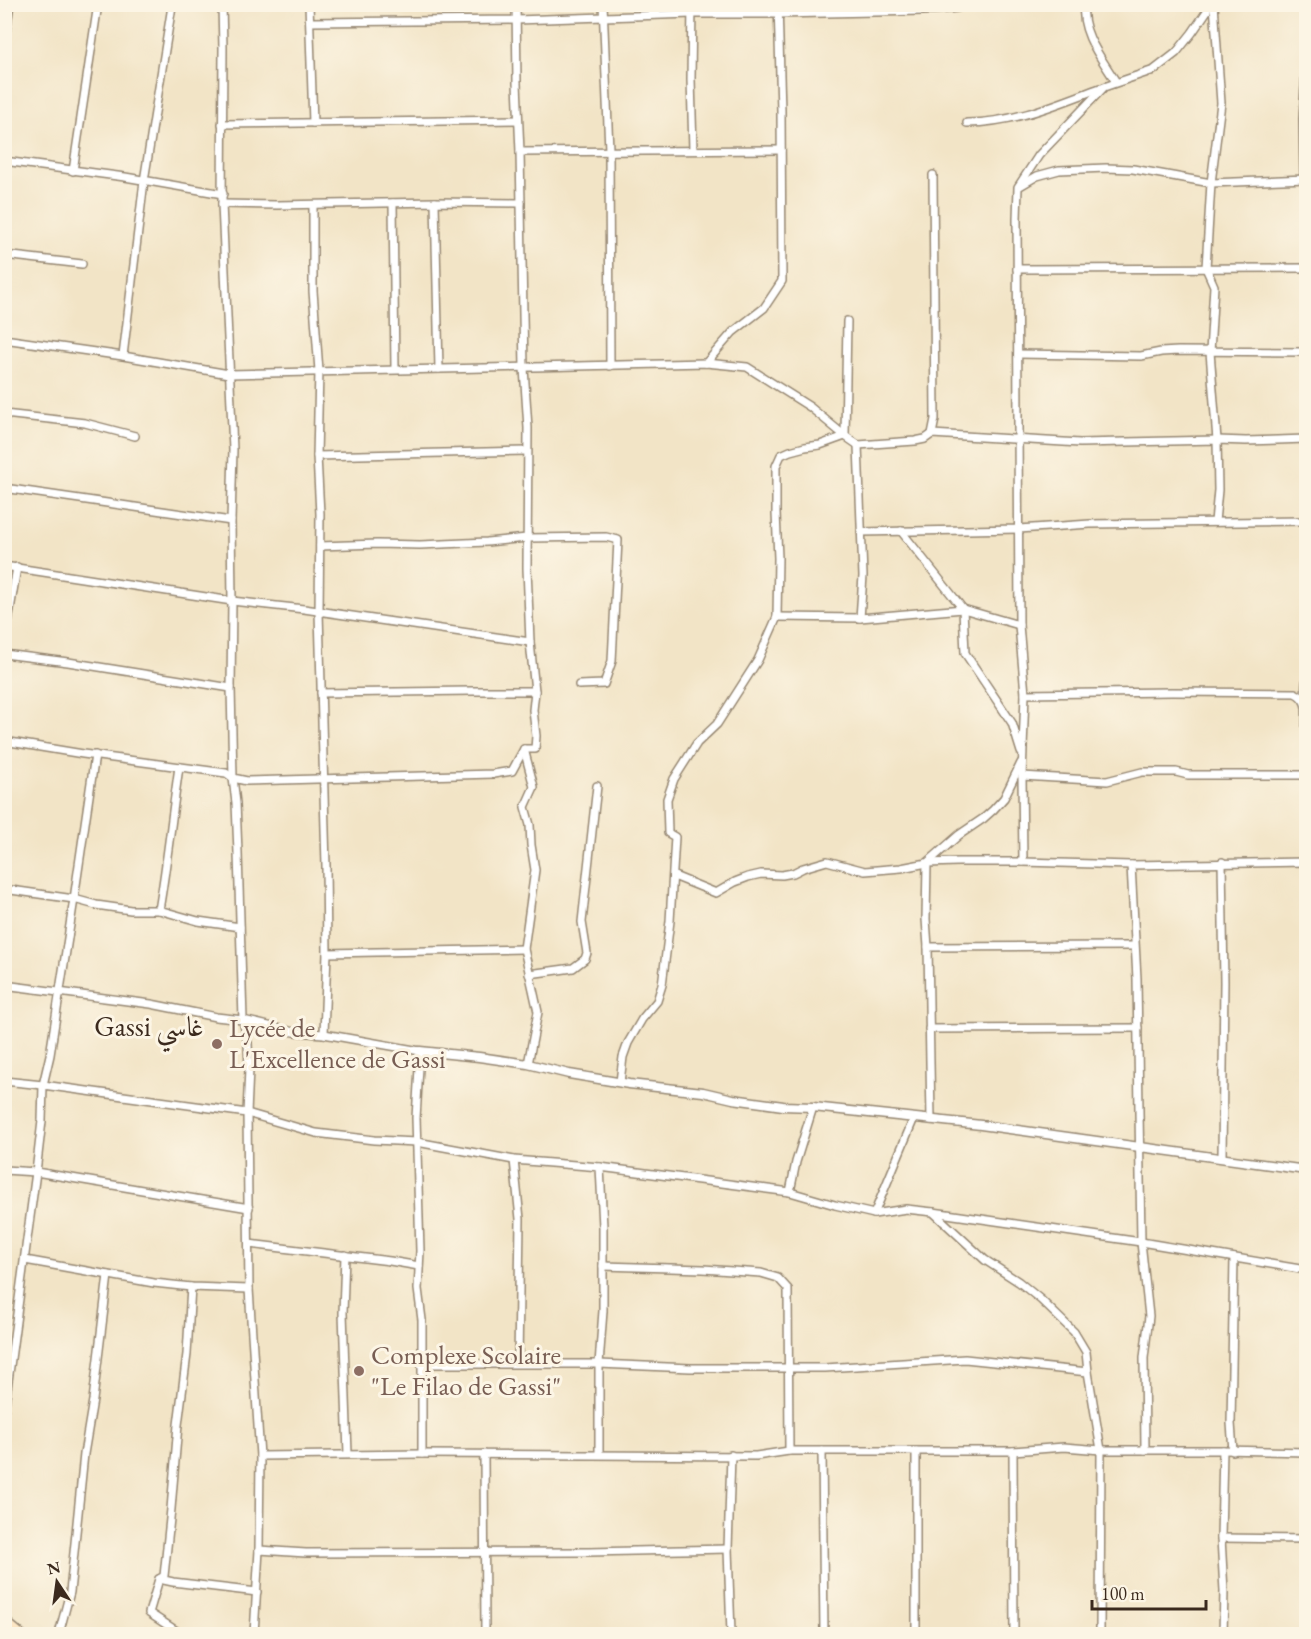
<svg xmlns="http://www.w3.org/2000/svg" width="1311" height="1639" viewBox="0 0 1311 1639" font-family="'EB Garamond',Amiri,serif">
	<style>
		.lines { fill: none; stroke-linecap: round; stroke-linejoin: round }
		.minor-casing { stroke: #968772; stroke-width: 10 }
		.tertiary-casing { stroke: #968772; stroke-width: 11 }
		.secondary-casing { stroke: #968772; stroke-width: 12 }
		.minor { stroke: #fff; stroke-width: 7 }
		.tertiary { stroke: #fff; stroke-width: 8 }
		.secondary { stroke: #fce6c4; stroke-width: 9 }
		.education-dot { fill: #8d6e63; stroke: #fcf5e5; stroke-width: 2 }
		.labels { text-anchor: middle; stroke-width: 6; stroke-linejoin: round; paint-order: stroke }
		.education-label { font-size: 27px; fill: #785e54; stroke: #fcf5e5; text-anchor: start }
		.neighbourhood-label { font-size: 28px; fill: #3b2a1e; stroke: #fcf5e5 }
	</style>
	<rect width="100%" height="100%" fill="#fcf5e5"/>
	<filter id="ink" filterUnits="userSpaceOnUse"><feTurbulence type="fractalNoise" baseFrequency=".0167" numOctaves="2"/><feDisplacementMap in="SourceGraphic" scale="12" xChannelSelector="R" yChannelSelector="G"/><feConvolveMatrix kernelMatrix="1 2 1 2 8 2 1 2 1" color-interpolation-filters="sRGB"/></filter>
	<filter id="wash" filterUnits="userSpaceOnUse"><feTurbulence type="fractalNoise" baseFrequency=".008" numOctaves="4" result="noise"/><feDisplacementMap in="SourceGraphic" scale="24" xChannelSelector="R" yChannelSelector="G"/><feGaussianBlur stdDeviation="1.35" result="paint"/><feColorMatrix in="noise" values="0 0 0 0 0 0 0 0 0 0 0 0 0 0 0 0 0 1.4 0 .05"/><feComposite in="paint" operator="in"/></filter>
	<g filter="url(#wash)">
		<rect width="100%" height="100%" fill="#f2e4c6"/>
	</g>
	<g filter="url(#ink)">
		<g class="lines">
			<g class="minor-casing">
				<g id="minor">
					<path d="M165,4L222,6"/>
					<path d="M222,4L223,48L222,204L233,450L231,521L232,601L231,688L233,778L236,803L238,853L243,1020L248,1043L249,1069L247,1113L249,1289L260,1456L259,1550L254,1634"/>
					<path d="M309,4L313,123"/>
					<path d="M603,4L609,150L610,366"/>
					<path d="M692,4L691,79L693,150"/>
					<path d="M1084,4C1080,33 1102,59 1116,82"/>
					<path d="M1214,4L1221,103L1211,183L1206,268L1214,286L1210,352L1217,440L1218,490L1215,522"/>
					<path d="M1306,4V19"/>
					<path d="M310,22L516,20L692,14H778L923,11L957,8L963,4"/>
					<path d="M4,45L10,4"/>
					<path d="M967,123C1014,123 1057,104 1100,88"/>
					<path d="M222,124L518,120"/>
					<path d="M520,152L781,150"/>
					<path d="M4,161L125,177L223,194"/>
					<path d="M73,171L98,4"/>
					<path d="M1304,179L1303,119L1306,70"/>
					<path d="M1020,186L1037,176L1059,170L1106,168L1133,169L1211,183L1306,179"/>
					<path d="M435,202L439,369"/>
					<path d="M393,203L395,369"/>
					<path d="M222,204L277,205L435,202L521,203"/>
					<path d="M313,205V291L319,371L317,456L320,514L319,612L326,866L327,953L324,1034"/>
					<path d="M4,255L82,264"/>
					<path d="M1017,269L1306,268"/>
					<path d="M4,339L123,356L229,374L706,363L747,367L810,407L845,436L858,445L915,441L925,439L932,434L1080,443L1217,440L1246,441L1306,439"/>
					<path d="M1018,354L1141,356L1161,352L1178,351L1306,352"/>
					<path d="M123,356L144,181L172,6"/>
					<path d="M706,363L733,332L764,308L782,281L781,111L778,4"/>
					<path d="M4,414L85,423L135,436"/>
					<path d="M932,434L935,419L933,175"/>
					<path d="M845,436L847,321"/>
					<path d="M858,445L863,576L860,618"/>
					<path d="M317,456L527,451"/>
					<path d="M4,488L231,521"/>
					<path d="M1304,522L1306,556V637"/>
					<path d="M901,531L963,609L965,653L1012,723L1021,752"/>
					<path d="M861,532L1019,529L1090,524L1306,521"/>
					<path d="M320,546L377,544L420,545L487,542L527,538L606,537L618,540L612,661L604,684L579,685"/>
					<path d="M4,566L232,601L304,609L530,642"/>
					<path d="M777,617L860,618L963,609L1019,625"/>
					<path d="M4,647L17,567"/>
					<path d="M4,654L68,662L231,688"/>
					<path d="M321,693L472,691H535"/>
					<path d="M1025,694L1172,692L1295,693C1310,700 1306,714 1306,729"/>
					<path d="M1305,701L1306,682"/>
					<path d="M4,741L83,754L226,773L233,778L247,781L493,774L512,771L524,749H535L536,736L533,710L535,691L530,642L527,568L528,428L524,368L520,152L517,83L516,4"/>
					<path d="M524,749L534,787L525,807L530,825L531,845L535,870L524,949L538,1012L528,1064"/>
					<path d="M1306,760V790"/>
					<path d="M1022,776L1107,781L1142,772H1176L1188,775H1306"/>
					<path d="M1023,862L1022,776L1025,694L1019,625L1017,219L1018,187L1039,155L1104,87L1154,70L1176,53L1192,33L1207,11L1208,4"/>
					<path d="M1222,862L1224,982L1222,1158"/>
					<path d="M1131,865L1137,979L1141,1242L1149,1316L1144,1358L1145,1450"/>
					<path d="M674,876L716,893L735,882L748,877L761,874L782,875L793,873L803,868L827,861L865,871L901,868L927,863L958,862H1023L1131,865L1306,862"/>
					<path d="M4,889L74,899L96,905L131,910H159L198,921L240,927"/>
					<path d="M159,910C167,863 172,815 179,767"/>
					<path d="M928,947L1134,946"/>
					<path d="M327,953L524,949"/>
					<path d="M529,974L573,968L585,959L587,953L582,922L597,786"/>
					<path d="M4,985L151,1004L216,1017L243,1020L294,1032L324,1034L420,1051L416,1118L420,1251L418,1289L422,1320V1454"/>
					<path d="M929,1029L1138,1028"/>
					<path d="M4,1081L43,1085L247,1113L316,1133L374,1140L417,1142L514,1160L600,1167L790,1192L835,1205L874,1214L906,1209L933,1212L985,1260L1019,1282L1041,1300L1074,1332L1086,1352L1088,1372"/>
					<path d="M620,1082L623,1057L628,1043L642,1019L657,1001L662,985L670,921L675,837L668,833L667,799L674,779L697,743L717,724L758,660L777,617L778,558L776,513V466L781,455L790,451L805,447L820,445L845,436"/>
					<path d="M931,1120L928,947L926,919L927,863L959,835L984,818L993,810L1004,798L1021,763"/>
					<path d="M514,1160L520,1219L518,1363"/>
					<path d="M4,1170L36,1172L249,1208"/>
					<path d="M790,1192L796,1162L813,1107"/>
					<path d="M933,1212L1141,1242L1306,1270"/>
					<path d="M874,1214L914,1118"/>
					<path d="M249,1244L390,1261L419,1266"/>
					<path d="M345,1255L343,1313L348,1454"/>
					<path d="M25,1260L154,1283L191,1287L249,1289"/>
					<path d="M603,1266L703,1269L761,1273L778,1278L788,1289L789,1451"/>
					<path d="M421,1364H599L690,1368H825L965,1359L1088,1372L1101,1450L1100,1634"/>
					<path d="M4,1411L36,1172L42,1121L43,1085L50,1055L74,899L95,755"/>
					<path d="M1223,1450L1221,1538L1224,1591L1223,1634"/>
					<path d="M822,1451L824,1634"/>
					<path d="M1013,1451L1014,1634"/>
					<path d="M1233,1451L1231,1423L1234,1258"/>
					<path d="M484,1454L485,1634"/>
					<path d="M599,1454V1364L603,1311V1227L600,1167"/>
					<path d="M731,1455L728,1549L731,1634"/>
					<path d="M260,1456L422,1454L756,1456L789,1451H1013L1064,1447L1101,1450H1223L1306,1452"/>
					<path d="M1221,1538L1306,1539"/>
					<path d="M259,1550L306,1553L589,1552L728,1549"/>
					<path d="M159,1579L173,1582L257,1592"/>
					<path d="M59,1634L70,1592L84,1454L93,1400L108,1275"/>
					<path d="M181,1634L149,1613L159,1579L164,1576L171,1509L178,1425L187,1354L191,1287"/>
					<path d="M916,1634V1451"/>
				</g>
			</g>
			<g class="tertiary-casing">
				<path id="tertiary" d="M420,1051L479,1057L528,1064L569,1074L629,1084L703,1092L733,1099L783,1106L813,1107L981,1125L1306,1170"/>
			</g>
			<g class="secondary-casing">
				<g id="secondary">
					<path d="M4,1621L20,1634"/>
					<path d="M4,1633L7,1634"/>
				</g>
			</g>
			<use href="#minor" class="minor"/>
			<use href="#tertiary" class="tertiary"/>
			<use href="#secondary" class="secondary"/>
		</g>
	</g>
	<g class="education-dot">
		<circle cx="217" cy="1044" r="6"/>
		<circle cx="359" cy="1371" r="6"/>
	</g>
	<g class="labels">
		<g class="education-label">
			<text x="229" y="1037">Lycée de<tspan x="229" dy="31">L'Excellence de Gassi</tspan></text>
			<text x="371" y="1364">Complexe Scolaire<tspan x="371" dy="31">"Le Filao de Gassi"</tspan></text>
		</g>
		<g class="neighbourhood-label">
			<text x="149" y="1036">Gassi غاسي</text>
		</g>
	</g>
	<rect width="1311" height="1639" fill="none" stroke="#fcf5e5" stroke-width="24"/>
	<g transform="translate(57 1582) rotate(347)" stroke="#fcf5e5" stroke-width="4.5" paint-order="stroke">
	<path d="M0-4.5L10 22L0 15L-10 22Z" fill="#3b2a1e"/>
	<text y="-9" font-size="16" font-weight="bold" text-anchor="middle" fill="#3b2a1e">N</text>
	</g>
	<path d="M1092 1600v9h114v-9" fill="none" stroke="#3b2a1e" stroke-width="3"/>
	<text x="1101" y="1600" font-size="18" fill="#3b2a1e" stroke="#fcf5e5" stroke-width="4.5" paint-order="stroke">100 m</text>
</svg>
